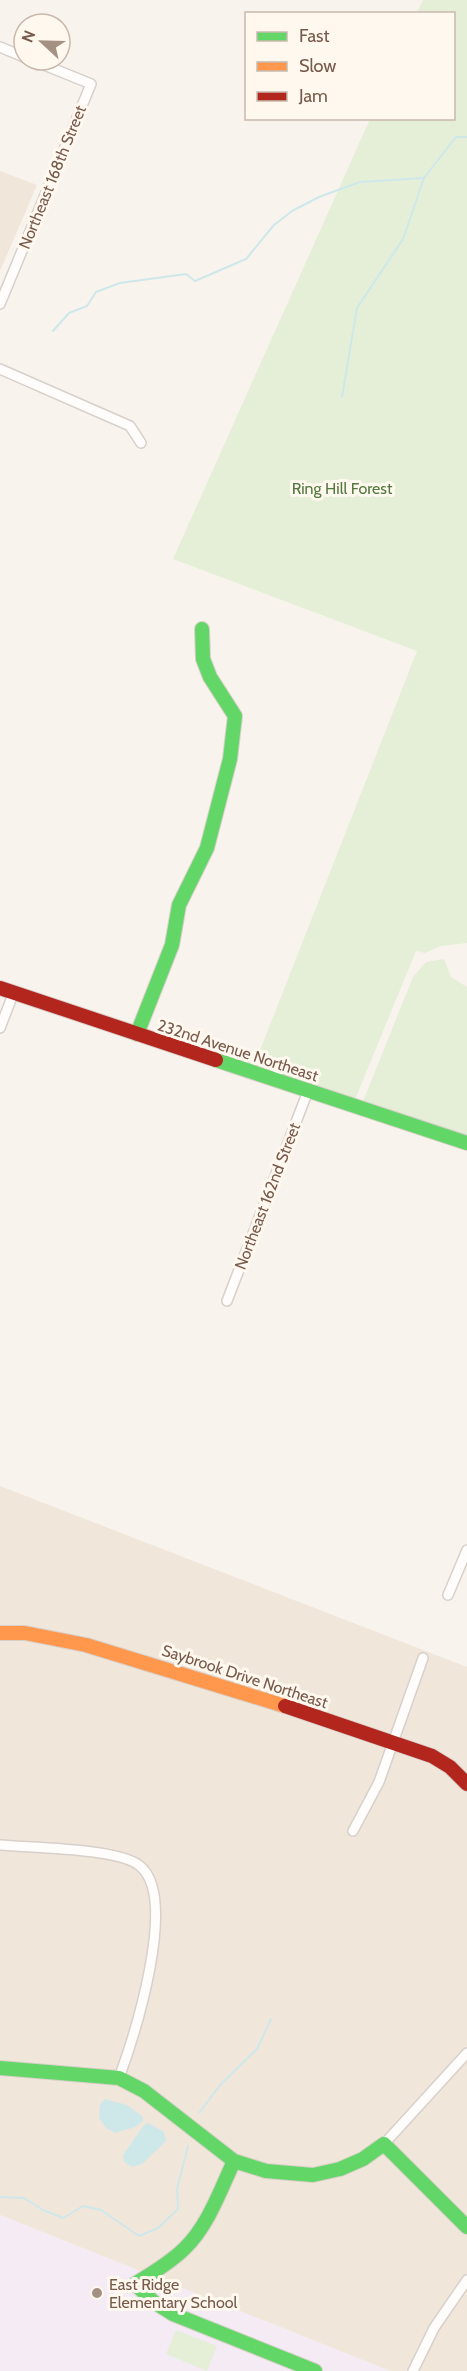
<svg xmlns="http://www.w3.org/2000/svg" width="467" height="2371" viewBox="0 0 467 2371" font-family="Cabin,sans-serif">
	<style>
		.residential { fill: #f1e6da }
		.education { fill: #f4ebf4 }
		.green { fill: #e5efd8 }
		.water { fill: #cee8ea }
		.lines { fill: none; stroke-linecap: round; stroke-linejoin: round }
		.stream { stroke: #cee8ea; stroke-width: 2 }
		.street-casing { stroke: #d7d0cb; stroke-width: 12 }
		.fast-casing { stroke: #d8d0c9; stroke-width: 16 }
		.slow-casing { stroke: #d8d0c9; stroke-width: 16 }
		.jam-casing { stroke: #d8d0c9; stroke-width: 16 }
		.street { stroke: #fefdfc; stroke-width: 9 }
		.fast { stroke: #63d668; stroke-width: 14 }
		.slow { stroke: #ff974d; stroke-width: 14 }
		.jam { stroke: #b3261e; stroke-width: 14 }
		.poi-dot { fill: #a59084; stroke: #fff8ef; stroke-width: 2 }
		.labels { text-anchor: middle; stroke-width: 6; stroke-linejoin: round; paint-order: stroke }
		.street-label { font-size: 16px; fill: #785a4b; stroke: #fff8ef }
		.park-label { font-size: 16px; fill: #527940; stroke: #fff8ef }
		.poi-label { font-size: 16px; fill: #785a4b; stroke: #fff8ef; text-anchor: start }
	</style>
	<rect width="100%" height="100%" fill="#f8f3ed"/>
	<g class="residential">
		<path d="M0,171L37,185L0,271Z"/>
		<path d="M0,1486L467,1667V2371H390L0,2215Z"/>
	</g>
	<path class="education" d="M0,2215L390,2371H0Z"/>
	<g class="green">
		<path d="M423,0H467V943L441,946L425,953L416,951L354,1102L253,1068L417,651L173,559L370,119L454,118V14L417,13Z"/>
		<path d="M444,959L451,977L467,987V1135L362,1104L413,977L426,962Z"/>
		<path d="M176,2330L217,2346L207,2371L166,2354Z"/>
	</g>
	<g class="water">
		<path d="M105,2099L127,2105L143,2117V2121L135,2127L115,2133L106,2128L99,2118L100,2105Z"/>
		<path d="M148,2123L164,2132L166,2141L142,2164L132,2167L124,2162L123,2155L144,2125Z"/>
	</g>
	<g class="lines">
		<g class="stream">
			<path d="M53,331L69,313L87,306L96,292L120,283L186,274L195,281L246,259L274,225L292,211L319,197L360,182L424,178"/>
			<path d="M342,397L357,308L403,239L424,178L456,137H467"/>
			<path d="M199,2113L221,2084L257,2049L271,2019"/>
			<path d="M0,2197L24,2198L43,2210L63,2218L83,2206L101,2210L139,2236L158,2228L178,2209L177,2189L188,2146"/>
		</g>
		<g class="street-casing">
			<g id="street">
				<path d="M0,47L24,57"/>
				<path d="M0,304L91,84L32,60"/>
				<path d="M0,369L130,426L141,443"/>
				<path d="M0,1028L14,992"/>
				<path d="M275,1080L280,1067"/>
				<path d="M227,1301L308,1091"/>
				<path d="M448,1595L467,1550"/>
				<path d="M353,1831L379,1782L423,1658"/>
				<path d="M0,1845C31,1848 119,1848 140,1866C179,1898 134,2037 119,2078"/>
				<path d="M384,2144L467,2053"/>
				<path d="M413,2371L434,2328L467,2280"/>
			</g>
		</g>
		<g class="fast-casing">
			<g id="fast">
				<path d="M137,1034L172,945L179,905L207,848L230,759L235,716L210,677L203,659L202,629"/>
				<path d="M216,1060L467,1143"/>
				<path d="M0,2068L119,2078L144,2091L234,2161L266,2171L313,2175L340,2169L363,2159L384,2144L467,2227"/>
				<path d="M234,2161C220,2191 208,2226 184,2249C170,2263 152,2273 135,2284L154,2302L173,2314L315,2371"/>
			</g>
		</g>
		<g class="slow-casing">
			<path id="slow" d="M0,1633H25L86,1645L285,1706"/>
		</g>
		<g class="jam-casing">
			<g id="jam">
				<path d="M0,988L216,1060"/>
				<path d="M285,1706L432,1756L450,1767L467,1784"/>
			</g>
		</g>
		<use href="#street" class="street"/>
		<use href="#fast" class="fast"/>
		<use href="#slow" class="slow"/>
		<use href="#jam" class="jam"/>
	</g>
	<circle class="poi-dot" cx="97" cy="2293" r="6"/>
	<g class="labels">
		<g class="street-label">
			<text transform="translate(52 177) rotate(-68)" y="6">Northeast 168th Street</text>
			<text transform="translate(238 1050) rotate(18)" y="6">232nd Avenue Northeast</text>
			<text transform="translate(267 1196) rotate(-69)" y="6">Northeast 162nd Street</text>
			<text transform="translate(245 1676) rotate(18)" y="6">Saybrook Drive Northeast</text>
		</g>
		<g class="park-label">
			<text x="342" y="494">Ring Hill Forest</text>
		</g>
		<g class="poi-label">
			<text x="109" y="2290">East Ridge<tspan x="109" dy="18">Elementary School</tspan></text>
		</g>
	</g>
	<rect x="245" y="12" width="210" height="108" fill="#fff8ef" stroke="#c9b9ad" stroke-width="1.5"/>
	<rect x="257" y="32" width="30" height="9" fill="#63d668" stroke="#c9b9ad" stroke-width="1.5"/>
	<text x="299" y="42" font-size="18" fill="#785a4b">Fast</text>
	<rect x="257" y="62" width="30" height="9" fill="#ff974d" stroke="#c9b9ad" stroke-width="1.5"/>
	<text x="299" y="72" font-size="18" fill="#785a4b">Slow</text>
	<rect x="257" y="92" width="30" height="9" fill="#b3261e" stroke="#c9b9ad" stroke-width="1.5"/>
	<text x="299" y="102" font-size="18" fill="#785a4b">Jam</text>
	<g transform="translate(42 42) rotate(292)"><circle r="28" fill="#fff8ef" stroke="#c9b9ad" stroke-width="1.5"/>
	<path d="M0-4.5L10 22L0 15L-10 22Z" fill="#a59084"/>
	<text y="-9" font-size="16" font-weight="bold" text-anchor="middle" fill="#785a4b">N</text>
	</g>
</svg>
